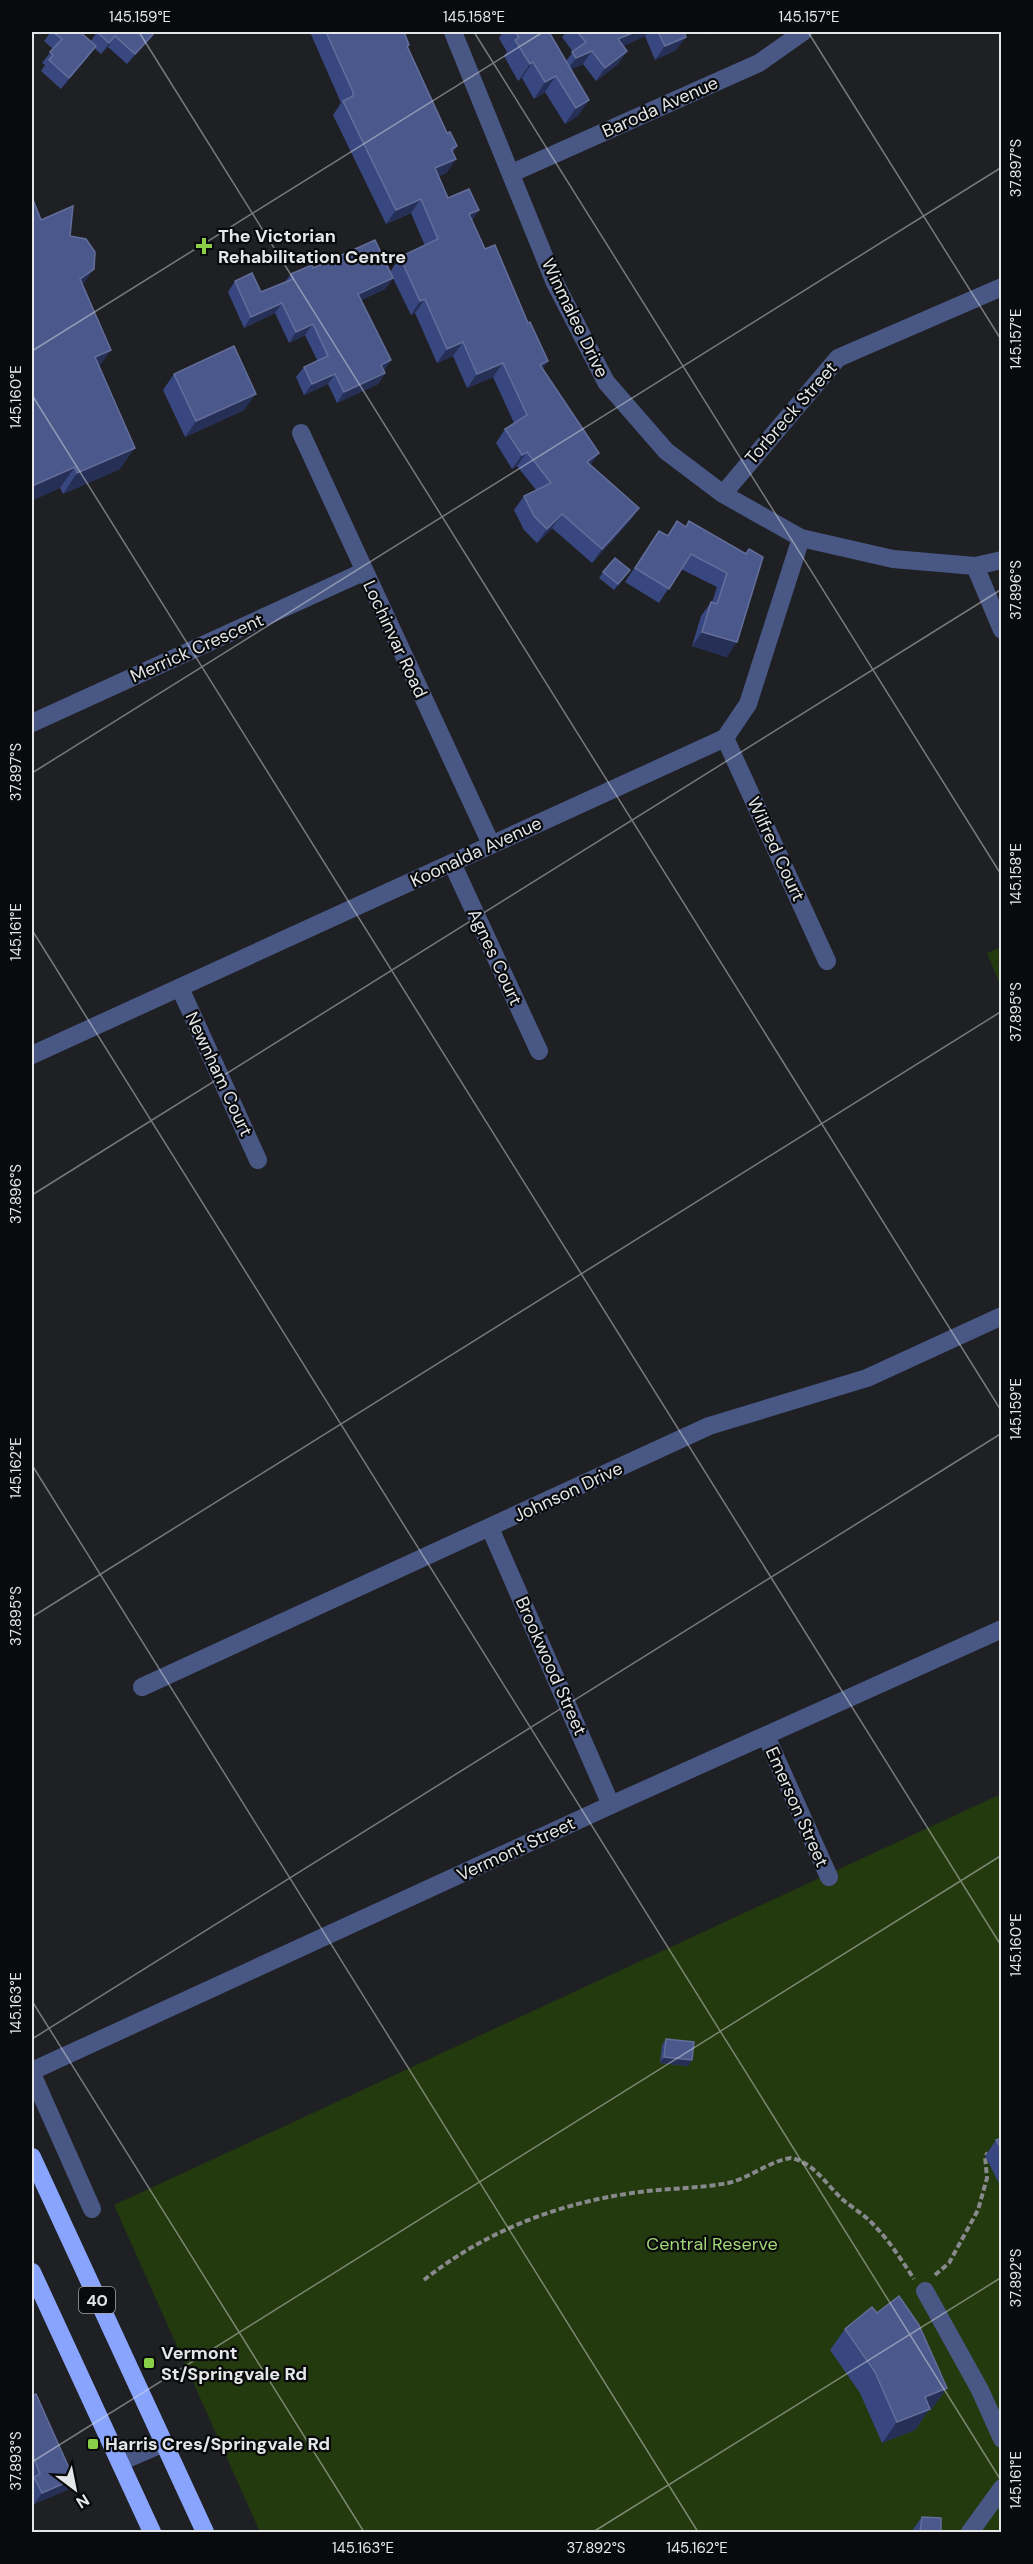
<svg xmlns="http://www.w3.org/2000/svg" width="1033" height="2564" viewBox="0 0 1033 2564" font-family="'DM Sans',sans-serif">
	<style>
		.green { fill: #23390e }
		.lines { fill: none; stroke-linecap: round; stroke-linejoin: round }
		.path { stroke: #88898c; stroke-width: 4; stroke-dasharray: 6 3; stroke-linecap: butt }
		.minor { stroke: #495784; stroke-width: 18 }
		.highway { stroke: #88a4fd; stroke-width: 18 }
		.wall { fill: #384780 }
		.shaded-wall { fill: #263056 }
		.building { fill: #4b588b; stroke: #636e9a; stroke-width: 1.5 }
		.ticks { fill: none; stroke: #e5e6e8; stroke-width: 1.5; stroke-opacity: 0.45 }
		.poi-dot { fill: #89cf48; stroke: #090a0b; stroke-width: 2 }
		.labels { text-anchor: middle; stroke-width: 4.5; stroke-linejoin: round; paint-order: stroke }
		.shield { fill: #090a0b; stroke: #a3a4a6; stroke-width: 1.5 }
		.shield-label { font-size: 16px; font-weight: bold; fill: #e5e6e8 }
		.street-label { font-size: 18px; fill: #e5e6e8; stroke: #090a0b }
		.poi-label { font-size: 18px; font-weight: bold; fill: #e5e6e8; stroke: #090a0b; text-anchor: start }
		.park-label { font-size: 18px; fill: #a2d778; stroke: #090a0b }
		.neatline { fill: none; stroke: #e5e6e8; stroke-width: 2 }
		.ticks-label { font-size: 15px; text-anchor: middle; fill: #e5e6e8 }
	</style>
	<rect width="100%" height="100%" fill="#1f2024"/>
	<g class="green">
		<path d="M1001,947V987L987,953Z"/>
		<path d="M1001,1794V2532H260L114,2205Z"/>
	</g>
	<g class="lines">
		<g class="path">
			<path d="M935,2275L949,2263L978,2210L987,2178L985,2156L988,2153"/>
			<path d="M424,2280C484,2232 556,2204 632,2193C664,2188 696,2189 728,2183C750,2178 769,2161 791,2158C813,2162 826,2184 842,2199C851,2207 862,2213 871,2222C888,2239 901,2259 914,2279"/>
		</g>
		<g class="minor">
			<path d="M453,32L555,283L606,382L666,451L723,494L801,538L893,559L975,566L1002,560"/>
			<path d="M512,173L759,63L803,32"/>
			<path d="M301,433L491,844"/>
			<path d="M723,494L838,358L1002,287"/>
			<path d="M975,566L1002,630"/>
			<path d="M32,723L363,572"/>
			<path d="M725,738L827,961"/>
			<path d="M452,863L539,1051"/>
			<path d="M180,988L258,1160"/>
			<path d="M32,1055L725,738L748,704L801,538"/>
			<path d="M490,1528L611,1805"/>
			<path d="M142,1687L709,1426L867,1378L1002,1316"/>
			<path d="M766,1736L829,1877"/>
			<path d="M32,2071L611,1805L1002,1629"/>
			<path d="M32,2074L92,2209"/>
			<path d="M925,2291L980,2390L1002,2439"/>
			<path d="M120,2462L164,2443"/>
			<path d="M970,2532L1002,2488"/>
		</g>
		<g class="highway">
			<path d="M32,2157L205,2532"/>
			<path d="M32,2272L152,2532"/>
		</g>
	</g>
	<g class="wall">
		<path d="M51,32H80L91,41L97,32H156L151,38L127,64L108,47L101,54L94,48L88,57L61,89L41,71L45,65L42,63L53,49L44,41Z"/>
		<path d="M310,32H404L408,47L447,133L457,146L453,152L456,159L446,173L439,176L448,198L479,210L472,220L485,249L528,323L548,361L542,369L599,453L590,465L639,508L629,522L592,563L552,528L537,543L524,530L514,510L524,496L536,490L517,466L512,469L496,443L505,429L514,423L493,377L467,388L453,356L437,363L415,313L411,315L390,272L400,257L425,246L411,213L386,224L333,115L341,103Z"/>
		<path d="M503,32H549L566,61L573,52L562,37L566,32H684L676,50L655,60L645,36L623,46L627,51L618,64L596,81L583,64L571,69L578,116L565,124L545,92L534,99L522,78L518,81L504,56L507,52L499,38Z"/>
		<path d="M41,220L70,236L83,285L120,469L63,494L60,488Z"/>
		<path d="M313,268L393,278L385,289L361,300L391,360L384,370L385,373L378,384L337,403L328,384L304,395L296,377L304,367L317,360L305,335L289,343L275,313L244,328L228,292L235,281L261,292L285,282L291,274Z"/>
		<path d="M174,374L244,410L185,437L163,390Z"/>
		<path d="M677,521L685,527L746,553L727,657L692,646L701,616L711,602H712L717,587L681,569L659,603L625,582L659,531L667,536Z"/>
		<path d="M630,570L614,590L599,578L603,572Z"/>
		<path d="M666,2039L688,2066L660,2063L662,2045Z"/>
		<path d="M1002,2138V2189L985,2156L996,2140Z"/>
		<path d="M845,2329L932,2409L928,2411L915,2430L882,2443L860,2393L830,2350Z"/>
		<path d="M32,2396L67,2490L34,2504L32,2499Z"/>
		<path d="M922,2517L941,2532H911Z"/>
	</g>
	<g class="shaded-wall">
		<path d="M155,32H156L151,38L127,64L135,54Z"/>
		<path d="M635,32H649L645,36L609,53L618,39Z"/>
		<path d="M711,32H717L708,35Z"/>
		<path d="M115,36L108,47L101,54L109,43Z"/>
		<path d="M686,37L676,50L655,60L665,46Z"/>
		<path d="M96,46L88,57L61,89L69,78Z"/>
		<path d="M592,51L583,64L566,71L576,58Z"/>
		<path d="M627,51L618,64L596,81L605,68Z"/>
		<path d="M533,62L522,78L518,81L530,64Z"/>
		<path d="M556,76L545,92L534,99L545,82Z"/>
		<path d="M589,100L578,116L565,124L576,108Z"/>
		<path d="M456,159L446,173L425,182L435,168Z"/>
		<path d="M421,199L411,213L386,224L396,210Z"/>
		<path d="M479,210L469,224V214Z"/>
		<path d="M94,269L79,290L80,279Z"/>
		<path d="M393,278L385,289L351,305L358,294Z"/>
		<path d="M425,299L415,313L411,315L420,301Z"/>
		<path d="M282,303L275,313L244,328L251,317Z"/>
		<path d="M313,324L305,335L289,343L296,332Z"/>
		<path d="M463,342L453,356L437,363L447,349Z"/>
		<path d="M111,350L96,371L95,357Z"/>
		<path d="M391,360L384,371L381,365Z"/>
		<path d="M548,361L538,375L540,365Z"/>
		<path d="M503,363L493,377L467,388L477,374Z"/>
		<path d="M385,373L378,384L337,403L344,392Z"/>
		<path d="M335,374L328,384L304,395L312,384Z"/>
		<path d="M256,394L244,410L185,437L196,421Z"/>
		<path d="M135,448L120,469L63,494L77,473Z"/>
		<path d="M527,452L517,466L512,469L522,455Z"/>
		<path d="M599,453L589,467L587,462Z"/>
		<path d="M75,467L60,488L32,501V486Z"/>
		<path d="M639,508L629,522L592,563L602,549Z"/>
		<path d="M562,514L552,528L537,543L547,529Z"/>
		<path d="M702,632L737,642L727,657L692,646Z"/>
		<path d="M664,2057L692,2060L688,2066L660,2063Z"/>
		<path d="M947,2388L932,2409L928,2411L915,2430L882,2443L897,2422L925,2397Z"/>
		<path d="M74,2479L67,2490L34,2504L42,2493Z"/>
	</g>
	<g class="building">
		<path d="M53,32H80L96,46L69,78L49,60L53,55L50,52L62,39Z"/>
		<path d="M97,32H155L135,54L115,36L109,43Z"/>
		<path d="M326,32H404L409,45L407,46L447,133L450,132L457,146L451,149L456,159L435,168L448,198L469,189L479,210L469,214L485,249L495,245L528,323L530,322L548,361L540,365L599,453L587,462L639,508L602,549L562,514L547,529L534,516L524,496L551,483L527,452L522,455L505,429L527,415L503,363L477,374L463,342L447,349L425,299L420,301L400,257L438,239L421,199L396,210L343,101L353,96V92Z"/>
		<path d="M515,32H549L589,100L576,108L556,76L545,82L533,62L530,64L515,40L519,37Z"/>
		<path d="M577,32H635L618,39L627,51L605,68L592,51L576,58L572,52L586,42Z"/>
		<path d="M658,32H684L686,37L665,46Z"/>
		<path d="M32,197L41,220L73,206L70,236L86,239L95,252L94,269L80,279L111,350L95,357L135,448L77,473L75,467L32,486Z"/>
		<path d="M375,240L393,278L358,294L391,360L381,365L385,373L344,392L335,374L312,384L304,367L328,356L313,324L296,332L282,303L251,317L235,281L252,273L261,292L293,279L291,274L312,265L313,268Z"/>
		<path d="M234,346L256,394L196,421L174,374Z"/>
		<path d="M677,521L686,527L689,521L746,554L749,549L763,557L737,642L702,632L711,602L717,604L727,573L691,554L669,589L635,568L659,531L668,536Z"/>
		<path d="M615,558L630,570L618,584L603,572Z"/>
		<path d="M666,2039L694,2042L692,2060L664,2057Z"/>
		<path d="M1002,2138V2150L996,2140Z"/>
		<path d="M899,2296L919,2325L947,2388L925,2397L930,2409L897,2422L875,2372L845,2329L872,2307L877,2313Z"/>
		<path d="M36,2394L74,2479L42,2493L34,2477L40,2474L32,2454V2396Z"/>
		<path d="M922,2517L941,2518V2532H920Z"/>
	</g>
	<path class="ticks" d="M139,32L1002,1412M474,32L1002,876M808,32L1002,341M32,351L543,32M32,395L1002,1947M32,773L1002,167M32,930L1002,2482M32,1195L1002,589M32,1465L698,2532M32,1617L1002,1011M32,2001L364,2532M32,2039L1002,1433M32,2462L1002,1855M593,2532L1002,2277"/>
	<g class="poi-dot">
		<path d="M201 237h6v6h6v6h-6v6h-6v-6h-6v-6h6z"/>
		<rect x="143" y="2357" width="12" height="12" rx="3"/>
		<rect x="87" y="2438" width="12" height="12" rx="3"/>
	</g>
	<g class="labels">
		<rect class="shield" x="79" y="2287" width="36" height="26" rx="4.5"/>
		<g class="shield-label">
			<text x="97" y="2306">40</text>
		</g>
		<g class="street-label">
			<text transform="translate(660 107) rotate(-24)" y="6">Baroda Avenue</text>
			<text transform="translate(575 318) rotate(64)" y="6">Winmalee Drive</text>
			<text transform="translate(791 413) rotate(-49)" y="6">Torbreck Street</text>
			<text transform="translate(395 639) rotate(65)" y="6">Lochinvar Road</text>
			<text transform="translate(197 648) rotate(-24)" y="6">Merrick Crescent</text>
			<text transform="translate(776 849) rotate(65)" y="6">Wilfred Court</text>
			<text transform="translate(476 852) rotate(-25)" y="6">Koonalda Avenue</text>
			<text transform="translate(495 957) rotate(65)" y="6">Agnes Court</text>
			<text transform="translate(219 1074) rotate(65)" y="6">Newnham Court</text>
			<text transform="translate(568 1492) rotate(-25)" y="6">Johnson Drive</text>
			<text transform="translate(551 1666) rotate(66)" y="6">Brookwood Street</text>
			<text transform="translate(797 1807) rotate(66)" y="6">Emerson Street</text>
			<text transform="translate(516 1849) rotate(-25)" y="6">Vermont Street</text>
		</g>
		<g class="poi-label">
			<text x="218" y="242">The Victorian<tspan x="218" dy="21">Rehabilitation Centre</tspan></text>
			<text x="161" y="2359">Vermont<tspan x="161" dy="21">St/Springvale Rd</tspan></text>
			<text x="105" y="2450">Harris Cres/Springvale Rd</text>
		</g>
		<g class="park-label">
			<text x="712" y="2250">Central Reserve</text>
		</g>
	</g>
	<rect width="1033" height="2564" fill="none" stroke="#090a0b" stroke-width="66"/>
	<g transform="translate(75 2489) rotate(148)" stroke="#090a0b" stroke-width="4.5" paint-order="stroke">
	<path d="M0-4.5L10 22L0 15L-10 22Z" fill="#e5e6e8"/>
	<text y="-9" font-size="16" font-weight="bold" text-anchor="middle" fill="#e5e6e8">N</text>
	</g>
	<rect x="33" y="33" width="967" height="2498" class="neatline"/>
	<g class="ticks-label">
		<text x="140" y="22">145.159°E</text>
		<text x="474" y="22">145.158°E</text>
		<text x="809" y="22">145.157°E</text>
		<text transform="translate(1016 168) rotate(-90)" y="5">37.897°S</text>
		<text transform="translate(1016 339) rotate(-90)" y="5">145.157°E</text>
		<text transform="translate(16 397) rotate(-90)" y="5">145.160°E</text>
		<text transform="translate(1016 590) rotate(-90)" y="5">37.896°S</text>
		<text transform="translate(16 772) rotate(-90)" y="5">37.897°S</text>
		<text transform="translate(1016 874) rotate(-90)" y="5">145.158°E</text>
		<text transform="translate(16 932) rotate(-90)" y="5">145.161°E</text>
		<text transform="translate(1016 1012) rotate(-90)" y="5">37.895°S</text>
		<text transform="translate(16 1194) rotate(-90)" y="5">37.896°S</text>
		<text transform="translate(1016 1409) rotate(-90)" y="5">145.159°E</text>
		<text transform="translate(16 1468) rotate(-90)" y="5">145.162°E</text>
		<text transform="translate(16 1616) rotate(-90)" y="5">37.895°S</text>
		<text transform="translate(1016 1945) rotate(-90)" y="5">145.160°E</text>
		<text transform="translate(16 2003) rotate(-90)" y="5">145.163°E</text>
		<text transform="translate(1016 2278) rotate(-90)" y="5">37.892°S</text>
		<text transform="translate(16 2461) rotate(-90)" y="5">37.893°S</text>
		<text transform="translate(1016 2480) rotate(-90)" y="5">145.161°E</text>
		<text x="363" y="2553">145.163°E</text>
		<text x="596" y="2553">37.892°S</text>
		<text x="697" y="2553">145.162°E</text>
	</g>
</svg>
